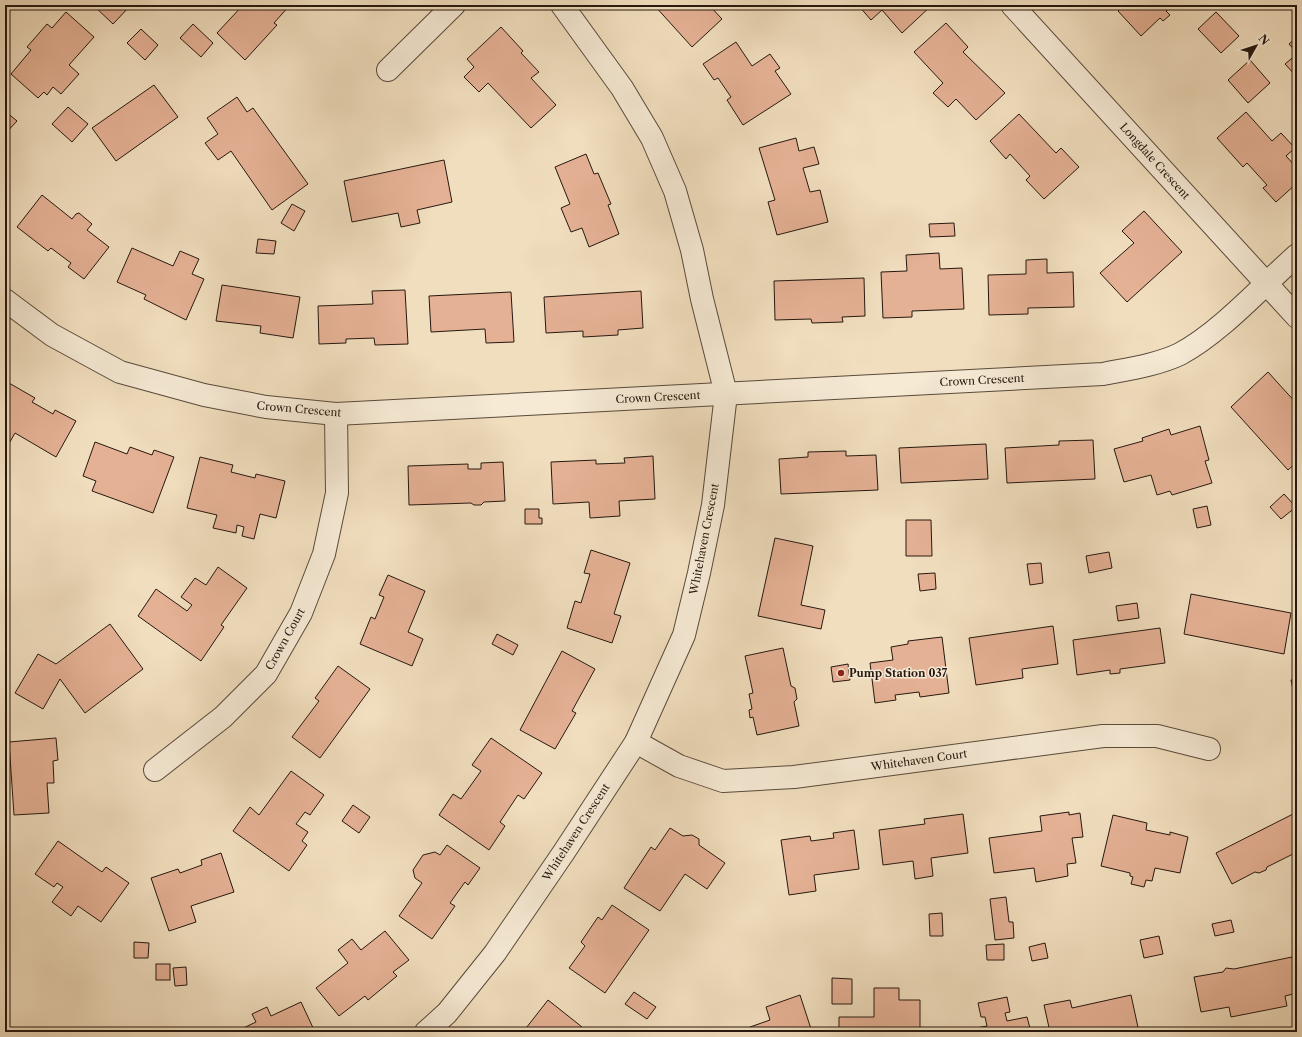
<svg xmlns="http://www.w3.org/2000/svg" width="1302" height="1037" viewBox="0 0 1302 1037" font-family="'Libre Caslon Text',serif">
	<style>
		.building { fill: #e5b195; stroke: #26180f }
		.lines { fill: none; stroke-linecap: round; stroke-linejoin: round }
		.minor-casing { stroke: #594a3b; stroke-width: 24 }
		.minor { stroke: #f6ead5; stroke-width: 22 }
		.poi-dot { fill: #8f2418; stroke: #f6ead5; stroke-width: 1.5 }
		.labels { text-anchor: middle; stroke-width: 3; stroke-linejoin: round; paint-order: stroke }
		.street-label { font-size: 11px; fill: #26180f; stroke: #f6ead5 }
		.poi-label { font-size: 11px; font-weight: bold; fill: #26180f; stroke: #f6ead5; text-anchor: start }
	</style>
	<rect width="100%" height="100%" fill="#f1debe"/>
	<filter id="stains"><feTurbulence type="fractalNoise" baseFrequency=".005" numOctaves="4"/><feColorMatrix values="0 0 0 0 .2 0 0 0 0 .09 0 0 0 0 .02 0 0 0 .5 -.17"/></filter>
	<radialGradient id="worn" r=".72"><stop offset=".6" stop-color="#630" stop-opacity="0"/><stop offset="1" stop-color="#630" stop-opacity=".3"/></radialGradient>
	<g class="building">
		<path d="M93,5H131L113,24Z"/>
		<path d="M243,5H290L274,23L277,25L245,60L217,33Z"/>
		<path d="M654,5H709L722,19L692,47Z"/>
		<path d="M858,5H930L931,6L902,33L882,10L871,20Z"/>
		<path d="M1124,5H1174L1166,11L1170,15L1163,21L1160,18L1141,36L1118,11Z"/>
		<path d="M66,12L94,37L69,65L79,74L61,94L53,87L47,95L44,92L38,98L11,74L31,50L27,47L47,24L52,28Z"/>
		<path d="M1216,12L1239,36L1221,53L1198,29Z"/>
		<path d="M946,23L968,47L963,52L1005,93L976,120L956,99L948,107L933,93L943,83L914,52Z"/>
		<path d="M193,24L213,43L201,57L180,38Z"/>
		<path d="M501,27L523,51L521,53L539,72L531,78L556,105L531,128L488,83L479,92L464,77L474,67L467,59Z"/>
		<path d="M141,29L158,45L145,60L127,43Z"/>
		<path d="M1297,37V53L1289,44Z"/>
		<path d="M736,42L752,66L770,54L780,68L775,71L791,94L743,125L727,100L731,97L718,78L714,80L703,64Z"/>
		<path d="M1297,54V77L1285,64Z"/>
		<path d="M1250,60L1270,83L1248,103L1228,80Z"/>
		<path d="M154,85L178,117L116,161L92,128Z"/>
		<path d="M237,97L247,112L253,108L308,184L272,210L231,151L218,160L205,143L218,134L207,118Z"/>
		<path d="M68,107L88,124L72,142L52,124Z"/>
		<path d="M5,111L17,121L5,134Z"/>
		<path d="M1246,112L1272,141L1281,133L1295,148L1286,156L1297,168V183L1276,202L1263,188L1267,185L1247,163L1243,167L1217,138Z"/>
		<path d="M1019,114L1056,153L1061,148L1079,167L1044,199L1026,180L1030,176L1010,154L1006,159L990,141Z"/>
		<path d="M796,138L799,151L814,147L819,164L803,168L810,192L820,190L828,222L777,235L768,202L775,200L759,148Z"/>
		<path d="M586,154L594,174L598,173L611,204L608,205L619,234L589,247L582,228L571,232L561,208L570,204L555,167Z"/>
		<path d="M444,160L452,202L417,210L420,223L401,227L398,213L352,222L344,181Z"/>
		<path d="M42,195L72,219L76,214L79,213L92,224L87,230L109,247L84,279L68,267L71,263L51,248L48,251L17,227Z"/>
		<path d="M292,204L305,211L294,231L281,223Z"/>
		<path d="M1144,211L1182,252L1127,302L1100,273L1134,243L1122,231Z"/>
		<path d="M954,223L955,236L930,237L929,224Z"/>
		<path d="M258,239L276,241L274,254L256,253Z"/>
		<path d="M132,248L173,266L180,251L199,259L192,274L204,279L186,320L144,299L146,295L117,282Z"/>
		<path d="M939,253L940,269L962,268L964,309L912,311V317L883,318L881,272L907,271L906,255Z"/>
		<path d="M1047,259V273L1073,272L1074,307L1028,308V314L989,315L988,275L1026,274V260Z"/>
		<path d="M864,278L865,316L842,317L843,322L812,323L811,319L775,320L774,281Z"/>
		<path d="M222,285L300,297L293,338L260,333L261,326L216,321Z"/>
		<path d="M405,290L408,344L375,345L374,338L346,339V343L319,344L318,306L373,304L372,291Z"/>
		<path d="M641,291L643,328L618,330V335L583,337V331L546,333L544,297Z"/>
		<path d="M511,292L514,342L486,343L485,329L431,332L429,296Z"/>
		<path d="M1268,372L1297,404V462L1288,470L1231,407Z"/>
		<path d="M9,383L35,398L32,402L53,414L55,410L76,421L56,457L15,433L7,447L5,446V391Z"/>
		<path d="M1200,426L1209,460L1205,461L1212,483L1172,495L1170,491L1157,495L1151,475L1124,482L1114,449L1143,441L1142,438L1169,429L1171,435Z"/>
		<path d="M1093,440L1095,479L1007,483L1005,448L1059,445V441Z"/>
		<path d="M95,442L127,454L130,447L152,455L154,450L174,457L153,513L92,491L96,481L83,476Z"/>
		<path d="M986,444L988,479L901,483L899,448Z"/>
		<path d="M846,451V456L876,455L878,490L781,494L779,459L808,457V452Z"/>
		<path d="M653,456L655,499L619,501L620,516L590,518L589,502L553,504L551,462L596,460V464L625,463L624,458Z"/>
		<path d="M200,457L233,465L231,472L255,478L256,474L285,481L276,518L260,514L254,539L242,536L244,527L237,525L236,533L213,528L217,515L187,508Z"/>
		<path d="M503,462L505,501L484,502L481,505H474L471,503L409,505L408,466L468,464V469H481V463Z"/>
		<path d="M1284,494L1296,507L1281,519L1270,507Z"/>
		<path d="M1207,506L1211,525L1197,528L1193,509Z"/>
		<path d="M525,509H539V518H542V524H525Z"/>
		<path d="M906,520H931L932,556H906Z"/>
		<path d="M775,538L813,546L801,605L825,610L821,629L758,616Z"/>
		<path d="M591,550L630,563L614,614L621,616L612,643L567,628L575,601L581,603L590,574L584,573Z"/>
		<path d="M1109,552L1112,568L1089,573L1086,556Z"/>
		<path d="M1041,563L1043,583L1030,585L1027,564Z"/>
		<path d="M218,567L247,588L221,625L224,627L201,661L138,616L156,589L187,611L192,605L181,597L195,578L206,585Z"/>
		<path d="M935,573L936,589L920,591L918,574Z"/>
		<path d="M388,575L425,591L408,632L423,639L412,666L360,644L371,617L375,619L384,597L379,595Z"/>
		<path d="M1191,594L1291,613L1284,654L1184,634Z"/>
		<path d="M1137,603L1139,618L1118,621L1116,606Z"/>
		<path d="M110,624L143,669L85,713L60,679L43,709L15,693L38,654L56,664Z"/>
		<path d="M1053,626L1058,664L1022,669L1023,678L976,685L969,638Z"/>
		<path d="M1160,628L1165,663L1120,669V673L1110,674V670L1077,675L1073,640Z"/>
		<path d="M497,634L518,645L513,655L492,644Z"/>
		<path d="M942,637L949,693L920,697L919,692L895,695L896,700L875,703L870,663L893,660L891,647L908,644V641Z"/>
		<path d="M783,648L791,686L795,688L797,699L794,702L799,726L757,735L753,717L750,718L749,710L752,709L749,694L753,693L745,656Z"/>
		<path d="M562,651L595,669L572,711L576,713L555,749L520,730Z"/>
		<path d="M848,664L850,680L833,682L831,667Z"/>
		<path d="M338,666L370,689L320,758L292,737L319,701L315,698Z"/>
		<path d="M1297,679V708L1291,680Z"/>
		<path d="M56,738L58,760L53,761L54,783H47L49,813L14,815L9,742Z"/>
		<path d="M491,738L542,773L524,799L518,795L500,822L505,826L489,850L439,815L453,794L461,799L481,771L472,765Z"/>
		<path d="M291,771L324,795L310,815L305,812L296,824L308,832L302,841L307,845L289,871L233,831L250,807L259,815Z"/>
		<path d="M353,805L370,817L359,833L342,821Z"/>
		<path d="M1069,812V815L1080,813L1083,837L1072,838L1076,863L1067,864L1068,876L1036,882L1034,868L994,873L989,838L1042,831L1040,816Z"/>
		<path d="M1297,812V852L1267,867L1266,870L1259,873L1255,872L1232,884L1216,853Z"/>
		<path d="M963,814L968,853L931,858L933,876L915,879L913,861L883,865L879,830L925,824L924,819Z"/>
		<path d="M1113,815L1147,823L1146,830L1170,835V832L1188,837L1180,873L1155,868L1152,881L1146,880L1144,887L1131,884L1133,877L1130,876V873L1101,866Z"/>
		<path d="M670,828L683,836L692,835L699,839V845L725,863L707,889L685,874L660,911L624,888L651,847L655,850Z"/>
		<path d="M854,830L859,869L814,875L816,891L789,895L781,840L810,836L811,841L834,838L833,833Z"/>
		<path d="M58,841L102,872L106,867L129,883L101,922L78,906L71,916L52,902L63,887L57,883L54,887L35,874Z"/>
		<path d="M447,845L480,868L468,885L465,882L450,903L455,906L432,939L399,916L422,883L415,878L413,870L423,855L435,852L440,855Z"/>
		<path d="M221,853L234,892L191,906L196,922L169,931L151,878L178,869L180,873L202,865L201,860Z"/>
		<path d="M1006,897L1009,922H1013L1014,938L995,940L990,899Z"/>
		<path d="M612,905L649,930L605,993L569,968L585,946L581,942L598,917L602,920Z"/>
		<path d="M942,913L943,936H930L929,914Z"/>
		<path d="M1231,920L1234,932L1215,936L1212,924Z"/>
		<path d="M385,931L409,960L393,972L397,976L368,1000L365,996L339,1016L316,988L348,963L338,950L352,939L361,950Z"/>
		<path d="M1159,936L1163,954L1144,958L1140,940Z"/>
		<path d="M134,942L149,943L148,958H134Z"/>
		<path d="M1045,943L1048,958L1032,961L1029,947Z"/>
		<path d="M1004,944V960H987L986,945Z"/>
		<path d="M1292,957L1297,981V993L1285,996L1287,1006L1231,1017L1229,1007L1201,1012L1194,977L1223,972L1226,968L1234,969Z"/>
		<rect x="156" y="964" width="14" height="16"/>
		<path d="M186,967L187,985L175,986L173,968Z"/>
		<path d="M832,978L852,979V1004H832Z"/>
		<path d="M874,988H899V1000H920V1032H839V1017H874Z"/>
		<path d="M634,992L656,1007L647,1019L625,1004Z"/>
		<path d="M800,995L812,1032H736L770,1020L766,1007Z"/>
		<path d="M1131,995L1139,1032H1050L1044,1005L1070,1000L1072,1008Z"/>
		<path d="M1007,997L1010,1012L1005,1013L1007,1021L1027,1017L1031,1032H954L987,1026L985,1017H981L978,1003Z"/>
		<path d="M548,1000L582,1027L579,1031L580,1032H523Z"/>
		<path d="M301,1002L315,1032H235L256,1022L252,1014L267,1007L271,1016Z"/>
		<path d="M28,1028L45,1032H27Z"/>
	</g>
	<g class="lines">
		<g class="minor-casing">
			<g id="minor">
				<path d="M1012,5L1297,317"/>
				<path d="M388,70L454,5"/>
				<path d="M5,300L52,335L120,372L204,395L266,407L336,414L1103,374C1128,369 1157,365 1180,354C1221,332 1262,286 1297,255"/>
				<path d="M636,742L679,766L723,781L794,777L1103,736H1157L1209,749"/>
				<path d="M155,770L223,717L266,674L301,613L324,554L337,493L336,414"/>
				<path d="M426,1032L447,1013L495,953L564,852L636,742L684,635L699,573L713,505L726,394L702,299L692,250L675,191L652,138L622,88L562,5"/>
			</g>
		</g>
		<use href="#minor" class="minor"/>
	</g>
	<circle class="poi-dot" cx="841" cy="673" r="4"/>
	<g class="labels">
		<g class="street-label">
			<text transform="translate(1155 161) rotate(48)" y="4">Longdale Crescent</text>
			<text transform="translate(982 380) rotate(-3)" y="4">Crown Crescent</text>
			<text transform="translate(658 397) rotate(-3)" y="4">Crown Crescent</text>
			<text transform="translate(299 409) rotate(5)" y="4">Crown Crescent</text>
			<text transform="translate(704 539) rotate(-79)" y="4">Whitehaven Crescent</text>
			<text transform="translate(285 639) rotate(-61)" y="4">Crown Court</text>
			<text transform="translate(919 760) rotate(-8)" y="4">Whitehaven Court</text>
			<text transform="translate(576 832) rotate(-57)" y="4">Whitehaven Crescent</text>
		</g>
		<g class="poi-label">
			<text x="849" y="677">Pump Station 037</text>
		</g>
	</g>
	<rect width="1302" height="1037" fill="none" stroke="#f1debe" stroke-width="20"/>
	<rect x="6" y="6" width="1290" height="1025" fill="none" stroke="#26180f" stroke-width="2"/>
	<rect x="10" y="10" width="1282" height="1017" fill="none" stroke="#26180f"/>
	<g transform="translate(1256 46) rotate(51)" stroke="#f6ead5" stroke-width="3" paint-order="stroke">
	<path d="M0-3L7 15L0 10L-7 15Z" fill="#26180f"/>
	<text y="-6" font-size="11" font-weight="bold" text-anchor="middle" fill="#26180f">N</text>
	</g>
	<rect width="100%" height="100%" filter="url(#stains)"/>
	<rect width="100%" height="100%" fill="url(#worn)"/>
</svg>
